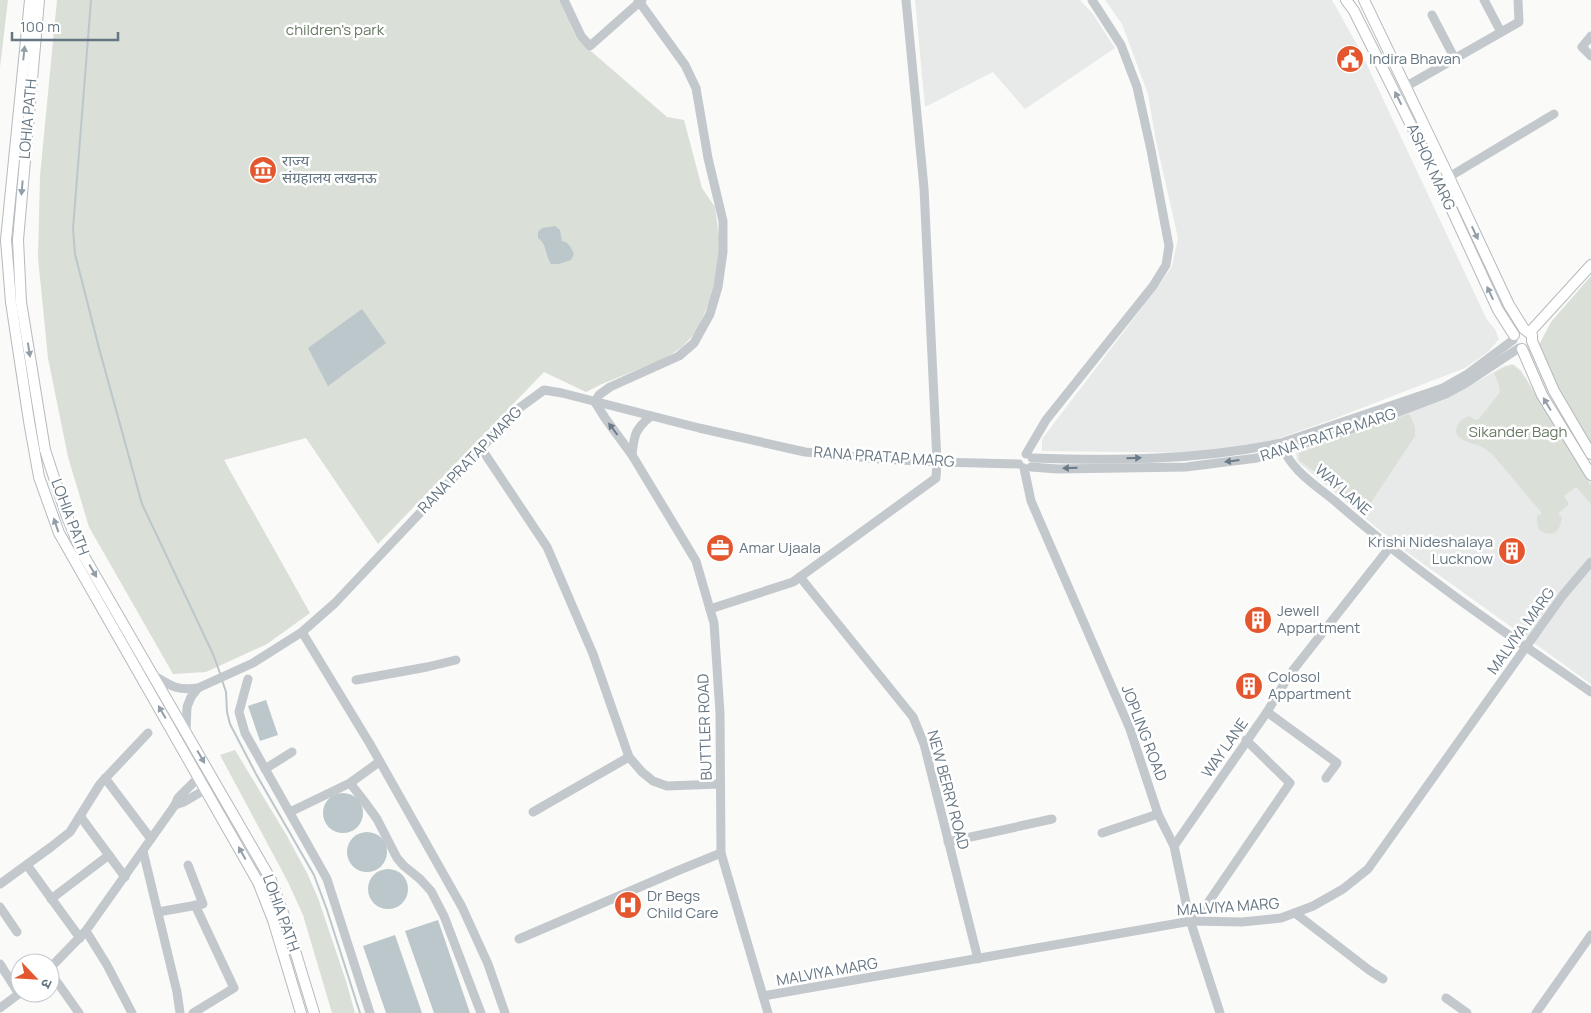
<svg xmlns="http://www.w3.org/2000/svg" width="1591" height="1013" viewBox="0 0 1591 1013" font-family="Manrope,'Noto Sans Devanagari',sans-serif">
	<style>
		.built { fill: #e8e9e9 }
		.green { fill: #dadfd7 }
		.water { fill: #bbc7cb }
		.lines { fill: none; stroke-linecap: round; stroke-linejoin: round }
		.stream { stroke: #bbc7cb; stroke-width: 2 }
		.major-casing { stroke: #b5babe; stroke-width: 12 }
		.minor { stroke: #c3c8cc; stroke-width: 9 }
		.major { stroke: #fff; stroke-width: 10 }
		.oneway { fill: #939fa8 }
		.oneway2 { fill: #6a7a87 }
		.labels { text-anchor: middle; stroke-width: 5; stroke-linejoin: round; paint-order: stroke }
		.park-label { font-size: 15px; fill: #687a64; stroke: #fff }
		.poi-label { font-size: 15px; fill: #657683; stroke: #fff; text-anchor: start }
		.street-label { font-size: 15px; fill: #657683; stroke: #fff }
	</style>
	<rect width="100%" height="100%" fill="#fafaf8"/>
	<g class="built">
		<path d="M915,0H1080L1093,14L1115,48L1025,109L993,72L925,107Z"/>
		<path d="M1105,0H1332L1360,50L1487,320L1495,329L1499,339L1488,352L1465,368L1336,418L1274,440L1203,453L1042,451V439L1160,284L1172,266L1178,238L1156,141L1148,94L1122,24Z"/>
		<path d="M1513,364L1521,370L1591,482V684L1401,548L1297,461L1296,452L1447,399L1504,366Z"/>
	</g>
	<g class="green">
		<path d="M0,0H8L0,67Z"/>
		<path d="M57,0H559L577,39L667,117L684,120L702,188L715,207L720,245L714,292L696,332L682,347L666,358L602,384L586,392L544,372L378,544L306,438L224,460L310,613L267,644L206,672L173,674L89,527L68,457L48,358L38,258L40,176Z"/>
		<path d="M1591,276V445L1551,381L1539,345L1551,322Z"/>
		<path d="M1513,365L1520,371L1528,383L1591,486V504L1576,487L1564,496L1569,504L1558,514L1562,517C1560,531 1554,539 1539,530L1537,521V516L1542,513L1492,454C1489,452 1485,449 1482,447C1474,443 1452,441 1457,427C1459,421 1464,418 1469,416L1476,420L1479,419L1500,392L1499,385L1494,373L1505,367Z"/>
		<path d="M1409,414L1415,427V436L1366,510L1299,460V453Z"/>
		<path d="M235,750L287,836L307,873L318,898L346,981L355,1013H332L303,915L288,882L220,755Z"/>
	</g>
	<g class="water">
		<path d="M555,226L560,230L562,241C569,242 571,248 574,254L571,260L559,264H551C545,255 547,244 538,238V232L542,228Z"/>
		<path d="M362,309L386,343L328,386L308,348Z"/>
		<path d="M266,700L278,735L260,741L248,706Z"/>
		<circle cx="343" cy="813" r="20"/>
		<circle cx="367" cy="852" r="20"/>
		<circle cx="388" cy="889" r="20"/>
		<path d="M438,920L470,1013H434L405,931Z"/>
		<path d="M395,935L422,1013H386L363,946Z"/>
	</g>
	<g class="lines">
		<g class="stream">
			<path d="M91,0L73,229L75,254L99,348L142,504L213,654L221,676"/>
			<path d="M222,680L226,692L227,712L230,724L256,774L314,875L327,910L360,1013"/>
		</g>
		<g class="major-casing">
			<g id="major">
				<path d="M30,0L6,240L11,302L29,421L39,477L59,533L258,882L273,920L301,1013"/>
				<path d="M39,0L18,240L21,302L45,450L66,514L81,551L271,880L286,921L314,1013"/>
				<path d="M1346,0L1354,11L1434,171L1498,310L1514,335"/>
				<path d="M1364,0L1449,177L1509,305L1524,329L1532,335V341L1554,391L1591,454"/>
				<path d="M1530,332L1591,265"/>
				<path d="M1522,349L1542,395L1591,475"/>
			</g>
		</g>
		<g class="minor">
			<path d="M564,0L581,36L590,46L642,0"/>
			<path d="M638,0L685,65L696,88L708,158L723,221V252L718,287L710,314L694,343L679,356L610,387L599,395L595,402L605,418L632,455L696,561L714,623L720,713L721,853L768,1013"/>
			<path d="M1484,0L1501,32"/>
			<path d="M1432,15L1455,59"/>
			<path d="M1591,36L1582,47L1591,56"/>
			<path d="M1405,87L1519,22L1518,0"/>
			<path d="M1449,177L1554,114"/>
			<path d="M1282,445C1290,470 1317,486 1336,502C1416,572 1504,632 1591,692"/>
			<path d="M481,448L547,547L593,654L629,757L642,772L653,781L667,786L720,784"/>
			<path d="M1026,454L1046,420L1153,286L1166,265L1169,246L1151,150L1137,87L1121,45L1092,0"/>
			<path d="M632,455C634,435 635,429 651,416"/>
			<path d="M1032,458C1115,461 1200,460 1281,443L1443,388L1466,375L1513,340"/>
			<path d="M1031,467L1058,469L1186,467L1257,458L1361,426L1446,394L1466,383L1519,348"/>
			<path d="M1024,468L1031,501L1130,729L1158,814L1174,846L1189,917L1220,1013"/>
			<path d="M800,577L913,717L924,744L978,959"/>
			<path d="M710,609L793,582L936,478L937,462L924,188L906,0"/>
			<path d="M302,632L370,744L462,907L488,964L505,1013"/>
			<path d="M153,675C171,686 177,691 198,688"/>
			<path d="M248,679L239,712L245,733L327,879L370,1013"/>
			<path d="M356,680L427,667L456,660"/>
			<path d="M1267,712L1337,763L1326,778"/>
			<path d="M186,731L187,707L191,697L198,688L253,663L302,632L335,603L518,409L544,390L562,393L699,428L805,452L880,459L937,462L1019,464"/>
			<path d="M379,762L350,783L364,801L377,819L397,858L404,866L420,879L431,891L444,916L481,1013"/>
			<path d="M265,769L292,752"/>
			<path d="M105,778L151,839"/>
			<path d="M175,805L184,802L206,789"/>
			<path d="M290,812L350,783"/>
			<path d="M533,812L629,757"/>
			<path d="M80,816L125,877"/>
			<path d="M1102,833L1158,814"/>
			<path d="M948,842L1052,819"/>
			<path d="M1174,846L1267,712L1290,674L1390,547"/>
			<path d="M143,851L177,992L180,1013"/>
			<path d="M27,865L80,938"/>
			<path d="M0,884L51,847L70,832L100,784L148,733"/>
			<path d="M51,899L109,855"/>
			<path d="M0,907L17,932"/>
			<path d="M158,912L203,904L188,865"/>
			<path d="M1295,913L1369,970L1383,979"/>
			<path d="M1189,917L1203,910L1290,783L1246,740"/>
			<path d="M86,931L107,965L132,1013"/>
			<path d="M519,939L677,871L721,853"/>
			<path d="M0,964L19,994"/>
			<path d="M50,968L85,932L175,805L178,798L199,777"/>
			<path d="M50,972L79,1013"/>
			<path d="M763,996L1191,921L1242,922L1281,918L1313,906L1343,889L1368,869L1563,595L1591,562"/>
			<path d="M1446,998L1467,1013"/>
			<path d="M0,1008L20,993"/>
			<path d="M193,1013L234,988L195,905"/>
			<path d="M1536,1013L1591,935"/>
		</g>
		<use href="#major" class="major"/>
	</g>
	<defs><path id="oneway-solid" d="M-6-.8H1V-3.2L6.5 0L1 3.2V.8H-6Z" transform="scale(1.25)"/></defs>
	<g class="oneway">
		<use href="#oneway-solid" transform="translate(24 53) rotate(-84)"/>
		<use href="#oneway-solid" transform="translate(1398 98) rotate(-117)"/>
		<use href="#oneway-solid" transform="translate(22 188) rotate(95)"/>
		<use href="#oneway-solid" transform="translate(1475 233) rotate(65)"/>
		<use href="#oneway-solid" transform="translate(1490 293) rotate(-115)"/>
		<use href="#oneway-solid" transform="translate(29 350) rotate(81)"/>
		<use href="#oneway-solid" transform="translate(1547 404) rotate(-121)"/>
		<use href="#oneway-solid" transform="translate(56 525) rotate(-109)"/>
		<use href="#oneway-solid" transform="translate(93 571) rotate(60)"/>
		<use href="#oneway-solid" transform="translate(162 712) rotate(-120)"/>
		<use href="#oneway-solid" transform="translate(201 757) rotate(60)"/>
		<use href="#oneway-solid" transform="translate(242 853) rotate(-119)"/>
	</g>
	<g class="oneway2">
		<use href="#oneway-solid" transform="translate(613 429) rotate(-127)"/>
		<use href="#oneway-solid" transform="translate(1134 458) rotate(-1)"/>
		<use href="#oneway-solid" transform="translate(1232 461) rotate(173)"/>
		<use href="#oneway-solid" transform="translate(1070 468) rotate(179)"/>
	</g>
	<defs>
		<g id="civic-disc" transform="scale(1.4375)"><circle r="9.5" fill="#e4572e" stroke="#fff"/><path d="M-.6-6.5H3V-4.5H.6V-3L4-1V1h2V6H-6V1h2V-1L-.6-3ZM-1.2 2.5V6h2.4V2.5Z" fill="#fff"/></g>
		<g id="museum-disc" transform="scale(1.4375)"><circle r="9.5" fill="#e4572e" stroke="#fff"/><path d="M0-6L6-3V-2H-6V-3ZM-5-1h2V3h-2ZM-1-1h2V3h-2ZM3-1h2V3H3ZM-6 4H6V6H-6Z" fill="#fff"/></g>
		<g id="office-disc" transform="scale(1.4375)"><circle r="9.5" fill="#e4572e" stroke="#fff"/><path d="M-6-3h4V-5.5h4V-3h4V5H-6ZM-1-4.5V-3h2v-1.5ZM-6 0V1H6V0Z" fill="#fff"/></g>
		<g id="building-disc" transform="scale(1.4375)"><circle r="9.5" fill="#e4572e" stroke="#fff"/><path d="M-4-6H4V6H1V3H-1V6H-4ZM-2.5-4.3h1.7v1.8h-1.7ZM.8-4.3h1.7v1.8H.8ZM-2.5-1h1.7V.8h-1.7ZM.8-1h1.7V.8H.8Z" fill="#fff"/></g>
		<g id="hospital-disc" transform="scale(1.4375)"><circle r="9.5" fill="#e4572e" stroke="#fff"/><path d="M-5-5h3v3.5h4V-5h3V5h-3V1.5h-4V5h-3Z" fill="#fff"/></g>
	</defs>
	<g fill-rule="evenodd">
		<use href="#civic-disc" x="1350" y="59"/>
		<use href="#museum-disc" x="263" y="170"/>
		<use href="#office-disc" x="720" y="548"/>
		<use href="#building-disc" x="1512" y="551"/>
		<use href="#building-disc" x="1258" y="620"/>
		<use href="#building-disc" x="1249" y="686"/>
		<use href="#hospital-disc" x="628" y="905"/>
	</g>
	<g class="labels">
		<g class="park-label">
			<text x="335" y="35">children's park</text>
			<text x="1518" y="437">Sikander Bagh</text>
		</g>
		<g class="poi-label">
			<text x="1369" y="64">Indira Bhavan</text>
			<text x="282" y="166">राज्य<tspan x="282" dy="17">संग्रहालय लखनऊ</tspan></text>
			<text x="1493" y="547" text-anchor="end">Krishi Nideshalaya<tspan x="1493" dy="17">Lucknow</tspan></text>
			<text x="739" y="553">Amar Ujaala</text>
			<text x="1277" y="616">Jewell<tspan x="1277" dy="17">Appartment</tspan></text>
			<text x="1268" y="682">Colosol<tspan x="1268" dy="17">Appartment</tspan></text>
			<text x="647" y="901">Dr Begs<tspan x="647" dy="17">Child Care</tspan></text>
		</g>
		<g class="street-label">
			<text transform="translate(28 119) rotate(-85)" y="5">LOHIA PATH</text>
			<text transform="translate(1431 167) rotate(65)" y="5">ASHOK MARG</text>
			<text transform="translate(1328 435) rotate(-18)" y="5">RANA PRATAP MARG</text>
			<text transform="translate(884 457) rotate(4)" y="5">RANA PRATAP MARG</text>
			<text transform="translate(470 460) rotate(-46)" y="5">RANA PRATAP MARG</text>
			<text transform="translate(1343 490) rotate(41)" y="5">WAY LANE</text>
			<text transform="translate(70 517) rotate(69)" y="5">LOHIA PATH</text>
			<text transform="translate(1521 631) rotate(-54)" y="5">MALVIYA MARG</text>
			<text transform="translate(705 727) rotate(-92)" y="5">BUTTLER ROAD</text>
			<text transform="translate(1144 733) rotate(69)" y="5">JOPLING ROAD</text>
			<text transform="translate(1225 748) rotate(-55)" y="5">WAY LANE</text>
			<text transform="translate(948 790) rotate(75)" y="5">NEW BERRY ROAD</text>
			<text transform="translate(1228 907) rotate(-4)" y="5">MALVIYA MARG</text>
			<text transform="translate(281 913) rotate(70)" y="5">LOHIA PATH</text>
			<text transform="translate(827 972) rotate(-10)" y="5">MALVIYA MARG</text>
		</g>
	</g>
	<g transform="translate(35 978) rotate(115)"><circle r="24" fill="#ffffff" stroke="#c1c8cd"/>
	<path d="M0-4L9 19L0 12L-9 19Z" fill="#e4572e"/>
	<text y="-8" font-size="14" font-weight="bold" text-anchor="middle" fill="#657683">उ</text>
	</g>
	<path d="M12 32v8h106v-8" fill="none" stroke="#657683" stroke-width="2.5"/>
	<text x="20" y="32" font-size="15" fill="#657683" stroke="#ffffff" stroke-width="4" paint-order="stroke">100 m</text>
</svg>
